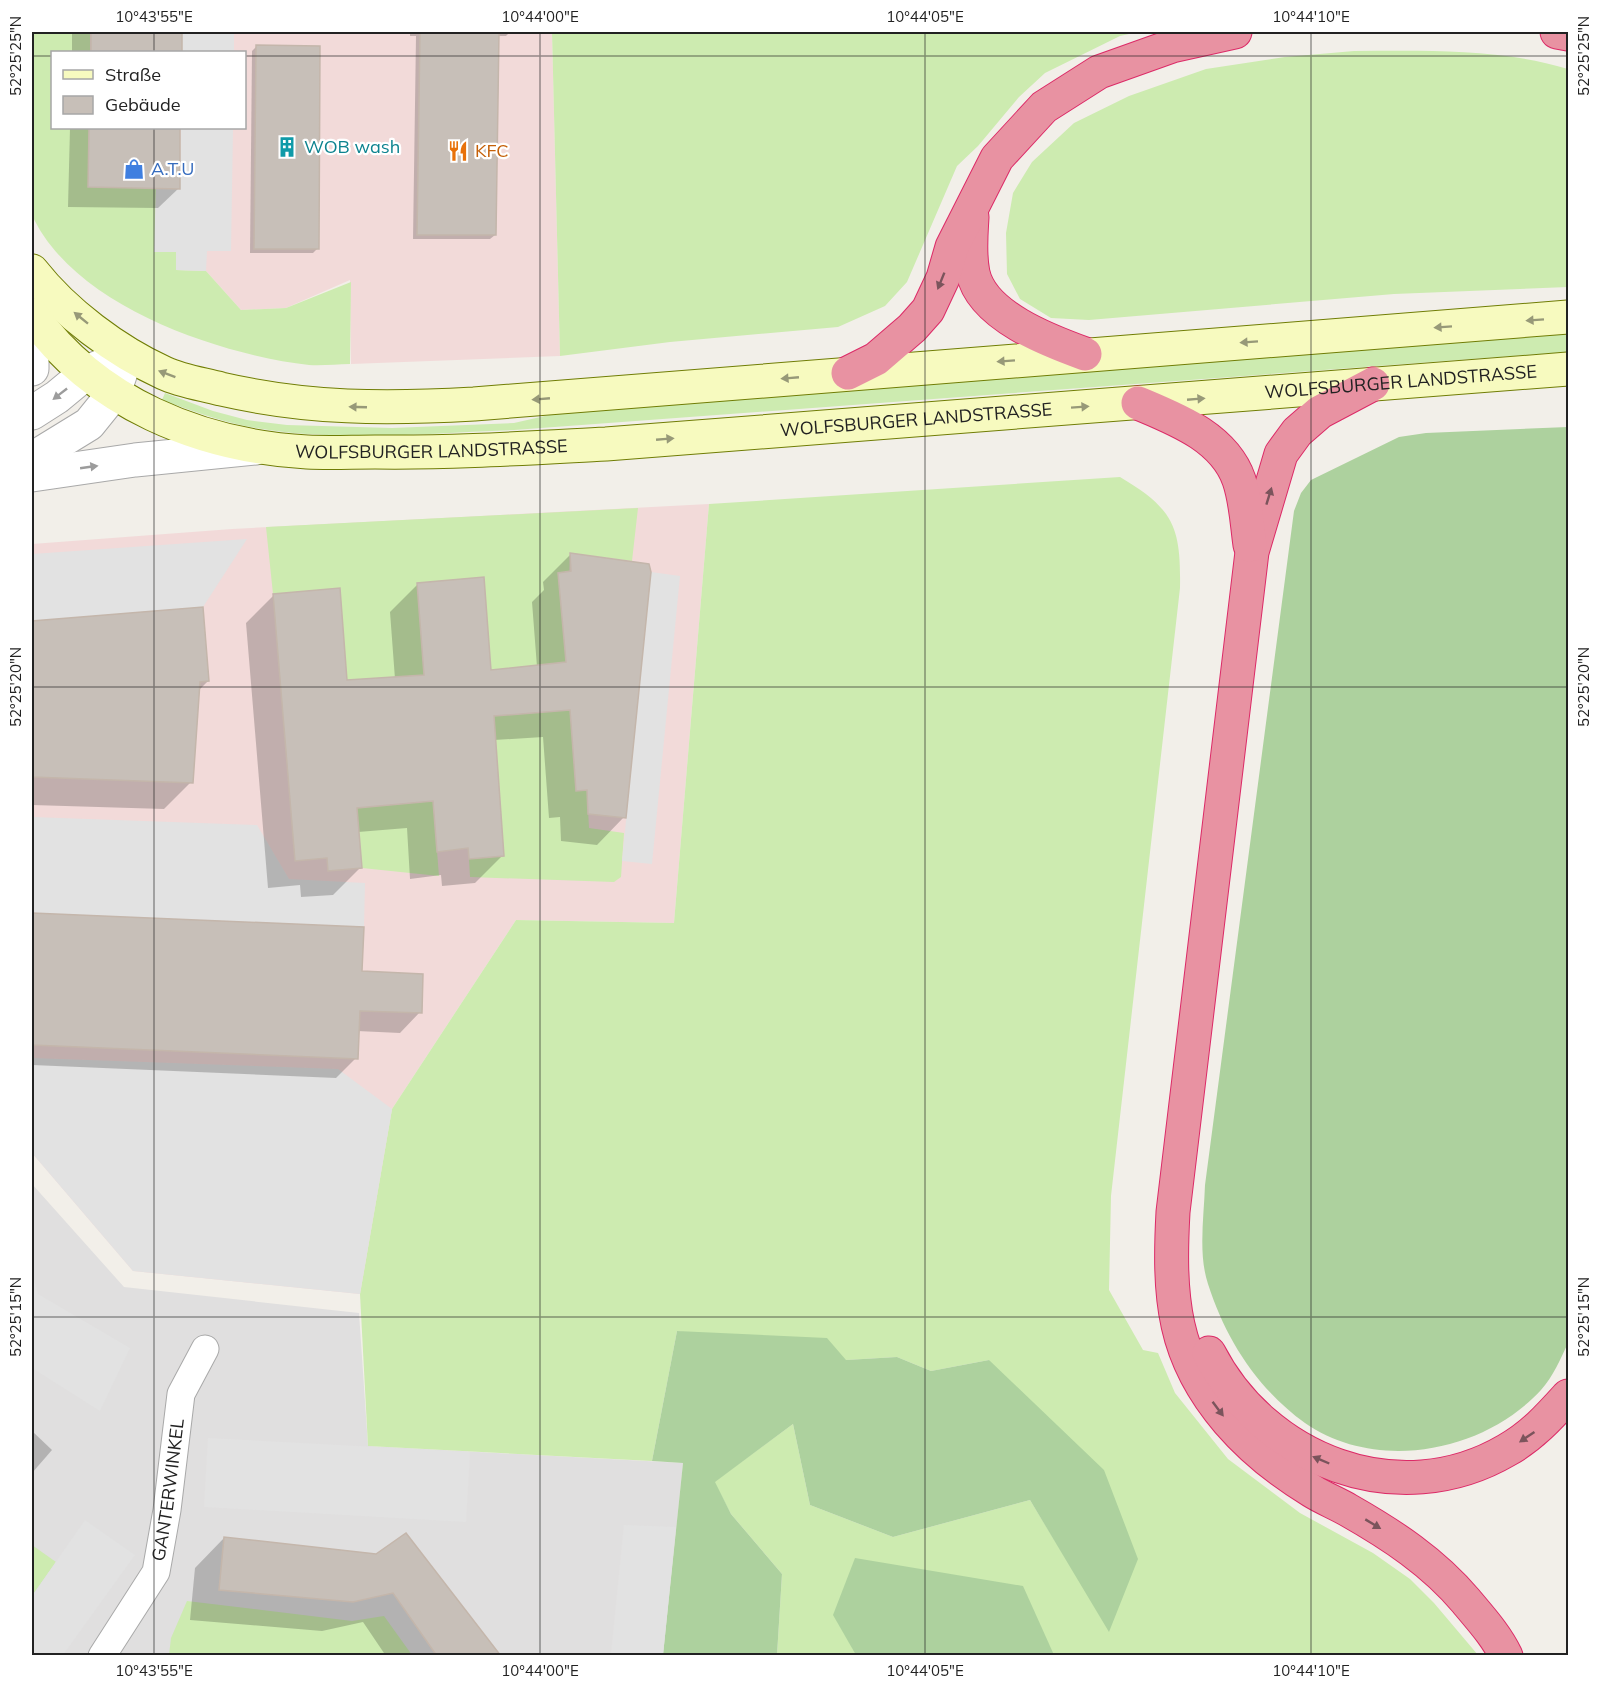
<svg xmlns="http://www.w3.org/2000/svg" width="1600" height="1687" viewBox="0 0 1600 1687" font-family="Mulish,sans-serif">
	<style>
		.residential { fill: #e0dfdf }
		.commercial { fill: #f2dad9 }
		.grass { fill: #cdebb0 }
		.forest { fill: #add19e }
		.parking { fill: #e2e2e2 }
		.shadow { fill: #0003 }
		.building { fill: #c7bfb8; stroke: #c4b6ab; stroke-width: 1.5 }
		.lines { fill: none; stroke-linecap: round; stroke-linejoin: round }
		.minor-casing { stroke: #a9a9a9; stroke-width: 29 }
		.tertiary-casing { stroke: #a9a9a9; stroke-width: 35 }
		.secondary-casing { stroke: #707d05; stroke-width: 35 }
		.motorway-casing { stroke: #dc2a67; stroke-width: 35 }
		.minor { stroke: #fff; stroke-width: 27 }
		.tertiary { stroke: #fff; stroke-width: 33 }
		.secondary { stroke: #f7fabf; stroke-width: 33 }
		.motorway { stroke: #e892a2; stroke-width: 33 }
		.oneway { fill: #7b545c }
		.oneway2 { fill: #979978 }
		.oneway3 { fill: #9c9c9c }
		.ticks { fill: none; stroke: #222; stroke-width: 1.5; stroke-opacity: 0.45 }
		.labels { text-anchor: middle; stroke-width: 4.5; stroke-linejoin: round; paint-order: stroke }
		.culture-label { font-size: 18px; fill: #0d838f; stroke: #fff; text-anchor: start }
		.food-label { font-size: 18px; fill: #c56008; stroke: #fff; text-anchor: start }
		.shop-label { font-size: 18px; fill: #366cbe; stroke: #fff; text-anchor: start }
		.street-label { font-size: 18px; fill: #222; stroke: #fff }
		.neatline { fill: none; stroke: #222; stroke-width: 2 }
		.ticks-label { font-size: 15px; text-anchor: middle; fill: #222 }
	</style>
	<rect width="100%" height="100%" fill="#f2efe9"/>
	<path class="residential" d="M32,1184L124,1287L359,1313L368,1446L683,1463L663,1655H32Z"/>
	<g class="commercial">
		<path d="M90,32H552L560,356L351,364L350,280L286,308L241,310L206,271L176,270L88,187L89,128H244V52H90Z"/>
		<path d="M709,504L674,923L516,920L392,1109L360,1294L133,1271L32,1153V544L232,529Z"/>
	</g>
	<g class="grass">
		<path d="M32,32H90V52H52V128H89L88,187L156,188L155,252H176V270L206,271L241,310L286,308L351,282L350,364C337,364 322,366 309,365C216,354 73,305 32,215Z"/>
		<path d="M552,32H1138L1120,36L1045,73L1019,97L978,146L957,166L907,282L885,306L838,327L670,342L560,356Z"/>
		<path d="M1354,51C1426,51 1498,48 1568,69V287L1394,294L1089,320L1051,318L1020,299L1007,274L1006,233L1013,193L1032,162L1074,123L1129,96L1206,69L1285,57Z"/>
		<path d="M1568,333V352L514,430C426,433 332,443 245,426C216,420 190,410 162,400L165,393L213,411L247,420L287,425L392,428L514,423L558,413Z"/>
		<path d="M1120,477C1174,509 1181,527 1180,588L1111,1196L1109,1290L1143,1350L1158,1353L1175,1393L1228,1459L1300,1513L1373,1553L1410,1579L1434,1603L1478,1655H777L782,1574L731,1514L714,1482L793,1424L810,1505L893,1537L1030,1500L1110,1631L989,1360L931,1371L897,1357L846,1360L677,1331L652,1461L368,1446L360,1294L392,1109L516,920L674,923L709,504Z"/>
		<path d="M638,508L632,561L570,553L566,662L491,670L484,577L417,583L424,675L347,680L340,589L273,594L266,527Z"/>
		<path d="M570,710L576,790H587L589,828L624,833L621,877L614,882L470,877L469,859L504,856L494,716Z"/>
		<path d="M433,801L439,876L362,868L357,808Z"/>
		<path d="M32,1545L56,1562L32,1596Z"/>
		<path d="M187,1601L352,1621L384,1616L412,1655H169L171,1638Z"/>
	</g>
	<g class="forest">
		<path d="M1568,427V1343C1561,1358 1553,1377 1541,1390C1484,1452 1377,1473 1305,1423C1257,1388 1226,1340 1208,1284C1198,1254 1204,1216 1205,1185L1294,511L1301,493L1311,480L1399,437L1426,433Z"/>
		<path d="M677,1331L827,1338L846,1360L897,1357L931,1371L989,1360L1104,1470L1138,1559L1109,1632L1030,1500L893,1537L810,1505L793,1424L715,1482L731,1514L782,1574L777,1655H663L683,1463L652,1461Z"/>
		<path d="M855,1558L1023,1586L1054,1655H856L833,1615Z"/>
	</g>
	<g class="parking">
		<rect x="182" y="32" width="52" height="20"/>
		<path d="M181,128H233L231,251H207L206,271L176,270V252H154L156,188H180Z"/>
		<path d="M247,539L203,607L32,621V554Z"/>
		<path d="M651,572L680,576L652,864L622,861Z"/>
		<path d="M32,817L257,825L289,879L365,883L364,927L32,913Z"/>
		<path d="M32,1058L338,1069L392,1109L360,1294L133,1271L32,1153Z"/>
		<path d="M32,1272L38,1294L130,1348L100,1411L32,1368Z"/>
		<path d="M208,1438L470,1452L466,1522L204,1507Z"/>
		<path d="M85,1520L135,1555L63,1655H32V1596Z"/>
		<path d="M624,1525L676,1527L663,1655H611Z"/>
	</g>
	<g class="shadow">
		<rect x="72" y="32" width="109" height="20"/>
		<path d="M410,32H510L506,36H497L495,235L490,239H413L416,36H410Z"/>
		<path d="M256,47L318,248L313,253H250L252,51Z"/>
		<path d="M70,128H179V188L158,208L68,207Z"/>
		<path d="M571,554L624,817L597,845L561,841L560,817L549,818L543,737L494,740L502,856L475,883L442,886L441,875L410,879L407,828L358,832L361,867L333,895L301,897L300,885L268,888L246,623L274,595L346,682L395,679L390,612L417,585L489,671L537,667L532,602L544,590L543,582Z"/>
		<path d="M202,609L208,681L198,691L191,782L164,809L32,805V622Z"/>
		<path d="M32,915L362,929L360,973L420,1012L400,1033L357,1031L356,1058L336,1078L32,1065Z"/>
		<path d="M32,1431L52,1450L32,1473Z"/>
		<path d="M224,1538L377,1555L499,1656H386L363,1622L322,1631L190,1620L195,1568Z"/>
	</g>
	<g class="building">
		<rect x="91" y="32" width="91" height="20"/>
		<path d="M420,32H499L496,235H417Z"/>
		<path d="M256,45L320,46L319,249H254Z"/>
		<path d="M89,128H180V189L88,187Z"/>
		<path d="M570,553L649,564L651,572L626,818L588,814L587,790L576,791L570,710L494,716L504,856L469,859L468,848L437,852L433,801L357,808L362,868L328,871L327,858L295,861L273,594L340,588L347,680L424,675L417,583L484,577L491,670L566,662L558,573L571,571Z"/>
		<path d="M203,607L209,681L200,682L193,783L32,777V621Z"/>
		<path d="M32,913L364,927L362,971L423,974L422,1013L360,1011L358,1059L32,1045Z"/>
		<path d="M406,1533L501,1656H437L393,1593L353,1602L219,1590L224,1537L376,1554Z"/>
	</g>
	<g class="lines">
		<g class="minor-casing">
			<g id="minor">
				<path id="s1" d="M102,1656L156,1572L167,1510L181,1394L205,1349"/>
			</g>
		</g>
		<g class="tertiary-casing">
			<g id="tertiary">
				<path d="M32,350V369"/>
				<path d="M32,413L57,397L86,373L112,361"/>
				<path d="M32,459L89,424L114,393L127,354"/>
				<path d="M32,475L135,460L256,448"/>
			</g>
		</g>
		<g class="secondary-casing">
			<g id="secondary">
				<path d="M32,271C65,313 116,351 164,373C181,381 202,384 221,389C309,409 385,409 474,404L1568,317"/>
				<path id="s2" d="M32,315C95,403 200,446 307,452C329,453 352,452 375,452C452,453 529,448 606,444L1568,369"/>
			</g>
		</g>
		<g class="motorway-casing">
			<g id="motorway">
				<path d="M1557,32L1568,34"/>
				<path d="M972,217C971,235 969,254 973,273C982,316 1049,341 1085,354"/>
				<path d="M848,373L876,359L912,328L928,310L943,278L952,247L997,158L1044,107L1099,72L1172,46L1235,32"/>
				<path d="M1373,384L1320,412L1297,432L1281,454L1252,552L1173,1212C1171,1249 1170,1289 1178,1325C1194,1398 1251,1454 1312,1491C1323,1498 1336,1503 1348,1510C1392,1535 1433,1562 1466,1601C1480,1618 1496,1635 1506,1656"/>
				<path d="M1138,403C1176,419 1224,437 1239,480C1246,500 1247,524 1250,545"/>
				<path d="M1209,1353C1264,1460 1398,1514 1507,1450C1532,1436 1549,1417 1568,1396"/>
			</g>
		</g>
		<use href="#minor" class="minor"/>
		<use href="#tertiary" class="tertiary"/>
		<use href="#secondary" class="secondary"/>
		<use href="#motorway" class="motorway"/>
	</g>
	<defs><path id="oneway-solid" d="M-6-.8H1V-3.2L6.5 0L1 3.2V.8H-6Z" transform="scale(1.5)"/></defs>
	<g class="oneway">
		<use href="#oneway-solid" transform="translate(941 281) rotate(112)"/>
		<use href="#oneway-solid" transform="translate(1269 496) rotate(-73)"/>
		<use href="#oneway-solid" transform="translate(1218 1409) rotate(53)"/>
		<use href="#oneway-solid" transform="translate(1527 1437) rotate(146)"/>
		<use href="#oneway-solid" transform="translate(1321 1460) rotate(-157)"/>
		<use href="#oneway-solid" transform="translate(1373 1524) rotate(31)"/>
	</g>
	<g class="oneway2">
		<use href="#oneway-solid" transform="translate(81 318) rotate(-141)"/>
		<use href="#oneway-solid" transform="translate(1535 320) rotate(176)"/>
		<use href="#oneway-solid" transform="translate(1443 327) rotate(176)"/>
		<use href="#oneway-solid" transform="translate(1249 342) rotate(176)"/>
		<use href="#oneway-solid" transform="translate(1006 361) rotate(176)"/>
		<use href="#oneway-solid" transform="translate(167 374) rotate(-159)"/>
		<use href="#oneway-solid" transform="translate(790 378) rotate(175)"/>
		<use href="#oneway-solid" transform="translate(541 399) rotate(175)"/>
		<use href="#oneway-solid" transform="translate(1196 399) rotate(-5)"/>
		<use href="#oneway-solid" transform="translate(358 407) rotate(-178)"/>
		<use href="#oneway-solid" transform="translate(1080 407) rotate(-4)"/>
		<use href="#oneway-solid" transform="translate(665 439) rotate(-5)"/>
	</g>
	<g class="oneway3">
		<use href="#oneway-solid" transform="translate(60 394) rotate(142)"/>
		<use href="#oneway-solid" transform="translate(89 467) rotate(-8)"/>
	</g>
	<path class="ticks" d="M154,32V52M540,32V1656M925,32V1656M1311,32V1656M32,56H52M244,56H1568M154,128V1656M32,687H1568M32,1317H1568"/>
	<defs>
		<g id="building-bare" transform="scale(1.62)"><path d="M-4-6H4V6H1V3H-1V6H-4ZM-2.5-4.3h1.7v1.8h-1.7ZM.8-4.3h1.7v1.8H.8ZM-2.5-1h1.7V.8h-1.7ZM.8-1h1.7V.8H.8Z" fill="#0f9aa8" stroke="#fff" stroke-width="2.5" paint-order="stroke"/></g>
		<g id="restaurant-bare" transform="scale(1.62)"><path d="M-5-6h1v4h1v-4h1v4h1v-4h1v5L-1.5 .5V6h-2V.5L-5-1ZM5-6V6H3V1.5H1.5Q1.5-4 5-6Z" fill="#e8710a" stroke="#fff" stroke-width="2.5" paint-order="stroke"/></g>
		<g id="shop-bare" transform="scale(1.62)"><path d="M-5-2.5h2.3a2.7 3.5 0 0 1 5.4 0H5L5.5 6h-11ZM-1.5-2.5h3a1.5 2.3 0 0 0-3 0Z" fill="#3f7fe0" stroke="#fff" stroke-width="2.5" paint-order="stroke"/></g>
	</defs>
	<g fill-rule="evenodd">
		<use href="#building-bare" x="287" y="147"/>
		<use href="#restaurant-bare" x="458" y="151"/>
		<use href="#shop-bare" x="134" y="169"/>
	</g>
	<g class="labels">
		<g class="culture-label">
			<text x="304" y="153">WOB wash</text>
		</g>
		<g class="food-label">
			<text x="475" y="157">KFC</text>
		</g>
		<g class="shop-label">
			<text x="151" y="175">A.T.U</text>
		</g>
		<g class="street-label">
			<text dy="6" stroke="none"><textPath href="#s2" startOffset="1414">WOLFSBURGER LANDSTRASSE</textPath></text>
			<text dy="6" stroke="none"><textPath href="#s2" startOffset="928">WOLFSBURGER LANDSTRASSE</textPath></text>
			<text dy="6" stroke="none"><textPath href="#s2" startOffset="442">WOLFSBURGER LANDSTRASSE</textPath></text>
			<text dy="6" stroke="none"><textPath href="#s1" startOffset="183">GANTERWINKEL</textPath></text>
		</g>
	</g>
	<rect width="1600" height="1687" fill="none" stroke="#ffffff" stroke-width="66"/>
	<rect x="51" y="51" width="195" height="78" fill="#ffffff" stroke="#a7a7a7" stroke-width="1.5"/>
	<rect x="63" y="70" width="30" height="9" fill="#f7fabf" stroke="#a7a7a7" stroke-width="1.5"/>
	<text x="105" y="81" font-size="18" fill="#222222">Straße</text>
	<rect x="63" y="96" width="30" height="18" fill="#c7bfb8" stroke="#a7a7a7" stroke-width="1.5"/>
	<text x="105" y="111" font-size="18" fill="#222222">Gebäude</text>
	<rect x="33" y="33" width="1534" height="1621" class="neatline"/>
	<g class="ticks-label">
		<text x="154" y="22">10°43'55"E</text>
		<text x="540" y="22">10°44'00"E</text>
		<text x="925" y="22">10°44'05"E</text>
		<text x="1311" y="22">10°44'10"E</text>
		<text transform="translate(16 56) rotate(-90)" y="5">52°25'25"N</text>
		<text transform="translate(1584 56) rotate(-90)" y="5">52°25'25"N</text>
		<text transform="translate(16 687) rotate(-90)" y="5">52°25'20"N</text>
		<text transform="translate(1584 687) rotate(-90)" y="5">52°25'20"N</text>
		<text transform="translate(16 1317) rotate(-90)" y="5">52°25'15"N</text>
		<text transform="translate(1584 1317) rotate(-90)" y="5">52°25'15"N</text>
		<text x="154" y="1676">10°43'55"E</text>
		<text x="540" y="1676">10°44'00"E</text>
		<text x="925" y="1676">10°44'05"E</text>
		<text x="1311" y="1676">10°44'10"E</text>
	</g>
</svg>
